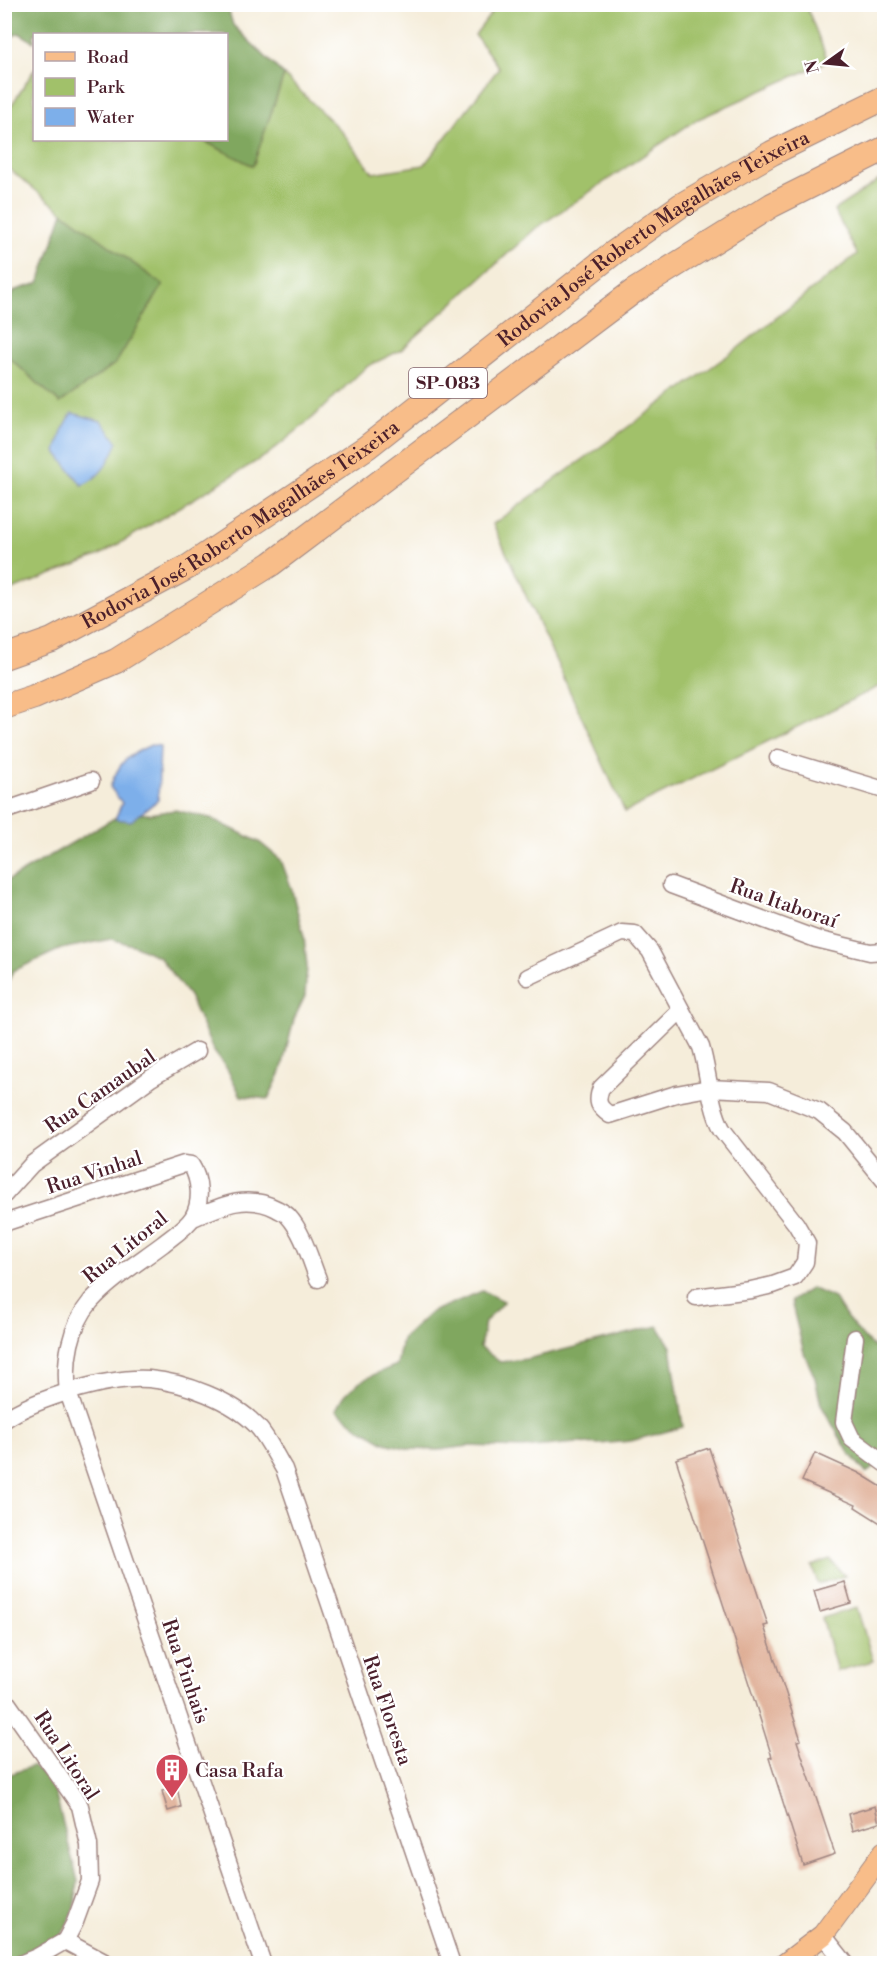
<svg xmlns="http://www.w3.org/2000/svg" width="889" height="1968" viewBox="0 0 889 1968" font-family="'Libre Bodoni',serif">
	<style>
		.green { fill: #a1c16a; stroke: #76704a; stroke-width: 1.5 }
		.forest { fill: #80a75e; stroke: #656344; stroke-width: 1.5 }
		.water { fill: #7dafea; stroke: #64678a; stroke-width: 1.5 }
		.building { fill: #dfae95 }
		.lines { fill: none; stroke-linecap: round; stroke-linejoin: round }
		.minor-casing { stroke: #a08682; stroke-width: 19 }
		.major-casing { stroke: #a08682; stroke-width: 23 }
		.highway-casing { stroke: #a08682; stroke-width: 26 }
		.minor { stroke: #fff; stroke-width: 16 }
		.major { stroke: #f8bd89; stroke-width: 21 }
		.highway { stroke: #f8bd89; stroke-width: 24 }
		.labels { text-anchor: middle; stroke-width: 4.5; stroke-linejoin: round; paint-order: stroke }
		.shield { fill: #fff; stroke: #80626b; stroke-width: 1.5 }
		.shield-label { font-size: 18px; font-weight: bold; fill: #4a1f2b }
		.street-label { font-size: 20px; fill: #4a1f2b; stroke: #fff }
		.poi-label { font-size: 20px; fill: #4a1f2b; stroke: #fff; text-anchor: start }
	</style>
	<rect width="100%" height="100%" fill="#fff"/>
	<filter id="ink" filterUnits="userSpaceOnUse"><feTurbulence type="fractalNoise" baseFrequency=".0167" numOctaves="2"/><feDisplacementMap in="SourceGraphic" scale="12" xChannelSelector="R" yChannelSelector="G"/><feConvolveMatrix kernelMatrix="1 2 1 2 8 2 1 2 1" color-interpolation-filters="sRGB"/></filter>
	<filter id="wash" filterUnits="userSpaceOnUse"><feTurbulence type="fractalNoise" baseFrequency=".008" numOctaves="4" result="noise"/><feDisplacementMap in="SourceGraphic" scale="24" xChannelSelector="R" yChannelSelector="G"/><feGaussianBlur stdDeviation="1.35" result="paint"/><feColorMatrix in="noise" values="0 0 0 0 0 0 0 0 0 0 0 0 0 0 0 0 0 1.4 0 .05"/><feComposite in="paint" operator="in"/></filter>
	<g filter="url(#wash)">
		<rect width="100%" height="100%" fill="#f5edda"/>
		<g class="green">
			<path d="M497,5H806L828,61L696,120L535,229L401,350L366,367L310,420L267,455L100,555L5,593V354L60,403L163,286L63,212L5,166L4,117L34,70V140H202L253,165L284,75L342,132L373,173L424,165L499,68L475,35Z"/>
			<path d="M884,177V684L625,812L493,524L738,348L857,254L834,210Z"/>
			<path d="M830,1560L845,1576L818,1584L812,1566Z"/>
			<path d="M857,1608L873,1661L837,1671L822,1618Z"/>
		</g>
		<g class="forest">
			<path d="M5,4L227,5L233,25L284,75L253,166L202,140H226V34H34V42L19,33L5,40Z"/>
			<path d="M63,212L163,285L116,363L60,403L5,354L4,303L16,290L39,283Z"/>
			<path d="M175,810L210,818L259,842L281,860L291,887L304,937L307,966L305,996L294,1019L281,1072L268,1099L241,1096L227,1069L213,1050L189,996L159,957L136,946L111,939L61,949L13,971L5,989V882L123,813L149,814Z"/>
			<path d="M811,1288L834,1298L847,1318L864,1338L884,1356V1461L866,1473L849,1453L821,1405L815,1378L804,1353L791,1301Z"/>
			<path d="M482,1291L504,1301L485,1322L480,1347L500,1362L527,1359L658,1326L671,1347L683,1427L631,1441L600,1444L576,1443L522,1448L469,1446L438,1450L410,1449L385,1443L361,1429L336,1410C345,1385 374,1374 397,1365L402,1339L431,1312Z"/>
			<path d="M32,1766L52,1781L78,1881L75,1908L53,1953L43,1963L5,1964V1780L8,1775Z"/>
		</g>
		<g class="water">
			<path d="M72,413L101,421L118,442C110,460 101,478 82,485L56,452L62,431Z"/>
			<path d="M151,745L160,746L158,800L131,821L115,819L122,803L110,787C120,761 126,756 151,745Z"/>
		</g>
		<g id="blocks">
			<g class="building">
				<path d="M709,1448L768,1625L764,1626L801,1740L797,1741L835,1854L803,1865L769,1758L772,1757L752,1693L676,1459Z"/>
				<path d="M815,1453L859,1473L885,1489V1526L855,1507L856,1505L802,1481Z"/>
				<path d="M845,1582L851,1603L820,1612L814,1591Z"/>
				<path d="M177,1787L181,1807L168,1811L162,1791Z"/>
				<path d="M875,1806L879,1823L852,1831L848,1814Z"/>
			</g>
		</g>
	</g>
	<g filter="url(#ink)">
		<use href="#blocks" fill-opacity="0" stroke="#a08682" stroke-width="1.5"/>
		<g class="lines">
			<g class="minor-casing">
				<g id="minor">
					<path d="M778,758L884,790"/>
					<path d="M4,811L91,781"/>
					<path d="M671,885L816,939L870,952L884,951"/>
					<path d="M528,977L622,933L635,934L650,951L701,1047C709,1074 709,1103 722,1129L796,1224L807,1243L805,1262L795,1277L773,1285L751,1290L696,1297"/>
					<path d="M681,1010L601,1088C596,1102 598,1107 610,1115L676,1094L709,1088L769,1091L819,1111L845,1132L884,1180"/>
					<path d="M4,1195L32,1164L151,1078L197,1051"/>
					<path d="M193,1218C221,1206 246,1193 277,1209C280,1211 286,1213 288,1216C303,1232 310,1259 318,1279"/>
					<path d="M4,1223L184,1164L191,1165C200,1179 202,1202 193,1217C186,1228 173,1236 163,1244C139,1262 111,1279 91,1301C70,1326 64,1361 68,1392L263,1964"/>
					<path d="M855,1338L844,1422L852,1439L884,1463"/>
					<path d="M4,1420C36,1398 110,1376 149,1379C184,1382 232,1400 257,1426C268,1438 276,1456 284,1469L452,1964"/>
					<path d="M4,1698L80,1806L89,1845L90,1881L75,1922L65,1941"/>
					<path d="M823,1935L846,1964"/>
					<path d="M65,1941L108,1964"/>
					<path d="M20,1964L37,1957L65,1941"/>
				</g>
			</g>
			<g class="major-casing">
				<path id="major" d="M785,1964L823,1935L884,1852"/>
			</g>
			<g class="highway-casing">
				<g id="highway">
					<path id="s1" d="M4,657L52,640L188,567L367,447L612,254L680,206L772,153L884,98"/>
					<path d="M4,707L34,697L116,661L271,564L634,291L772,205L884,149"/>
				</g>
			</g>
			<use href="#minor" class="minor"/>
			<use href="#major" class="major"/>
			<use href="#highway" class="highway"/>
		</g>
	</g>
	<defs>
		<g id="building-pin" transform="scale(1.725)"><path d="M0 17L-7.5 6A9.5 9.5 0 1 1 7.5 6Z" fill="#d1495b" stroke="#fff"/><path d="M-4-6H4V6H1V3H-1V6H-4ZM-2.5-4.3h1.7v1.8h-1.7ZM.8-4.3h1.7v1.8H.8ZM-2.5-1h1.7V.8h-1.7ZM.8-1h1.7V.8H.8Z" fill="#fff"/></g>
	</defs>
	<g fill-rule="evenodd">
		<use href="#building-pin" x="172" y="1770"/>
	</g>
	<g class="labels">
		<rect class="shield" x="409" y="368" width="78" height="30" rx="4.5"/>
		<g class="shield-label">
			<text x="448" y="389">SP-083</text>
		</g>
		<g class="street-label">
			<text dy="7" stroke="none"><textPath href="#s1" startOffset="776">Rodovia José Roberto Magalhães Teixeira</textPath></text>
			<text dy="7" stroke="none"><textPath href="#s1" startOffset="272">Rodovia José Roberto Magalhães Teixeira</textPath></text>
			<text transform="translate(784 903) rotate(19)" y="7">Rua Itaboraí</text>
			<text transform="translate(100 1091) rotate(-35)" y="7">Rua Camaubal</text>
			<text transform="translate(94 1172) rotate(-18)" y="7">Rua Vinhal</text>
			<text transform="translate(125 1247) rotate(-39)" y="7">Rua Litoral</text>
			<text transform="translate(186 1671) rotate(71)" y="7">Rua Pinhais</text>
			<text transform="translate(388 1710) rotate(71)" y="7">Rua Floresta</text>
			<text transform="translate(67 1755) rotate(57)" y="7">Rua Litoral</text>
		</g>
		<g class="poi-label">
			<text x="195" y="1777">Casa Rafa</text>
		</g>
	</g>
	<rect width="889" height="1968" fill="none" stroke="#fff" stroke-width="24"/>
	<rect x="33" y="33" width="195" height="108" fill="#ffffff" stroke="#b7a5aa" stroke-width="1.5"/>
	<rect x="45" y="52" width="30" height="9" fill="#f8bd89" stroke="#b7a5aa" stroke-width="1.5"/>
	<text x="87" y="63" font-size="18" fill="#4a1f2b">Road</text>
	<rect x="45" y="78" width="30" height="18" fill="#a1c16a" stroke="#b7a5aa" stroke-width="1.5"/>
	<text x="87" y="93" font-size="18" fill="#4a1f2b">Park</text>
	<rect x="45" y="108" width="30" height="18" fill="#7dafea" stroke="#b7a5aa" stroke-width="1.5"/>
	<text x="87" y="123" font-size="18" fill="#4a1f2b">Water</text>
	<g transform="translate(826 63) rotate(255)" stroke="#ffffff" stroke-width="4.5" paint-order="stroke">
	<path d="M0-4.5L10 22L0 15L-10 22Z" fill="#4a1f2b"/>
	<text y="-9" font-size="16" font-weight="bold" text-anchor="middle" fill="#4a1f2b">N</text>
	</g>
</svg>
